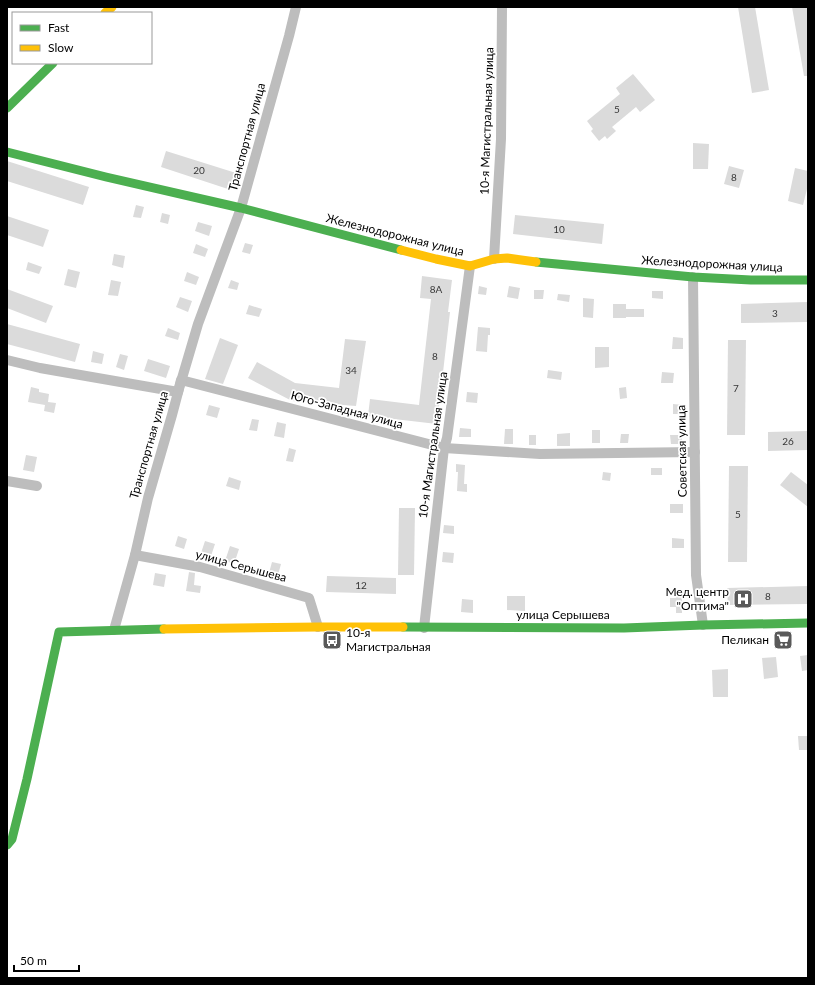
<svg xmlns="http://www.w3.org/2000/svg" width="815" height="985" viewBox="0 0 815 985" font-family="Lato,sans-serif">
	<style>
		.building { fill: #dbdbdb }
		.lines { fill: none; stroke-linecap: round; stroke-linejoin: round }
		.street { stroke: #bdbdbd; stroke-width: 10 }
		.fast { stroke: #4caf50; stroke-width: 9 }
		.slow { stroke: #ffc107; stroke-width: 9 }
		.labels { text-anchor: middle; stroke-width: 3.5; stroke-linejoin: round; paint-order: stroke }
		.number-label { font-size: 10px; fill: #373737 }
		.street-label { font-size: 12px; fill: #000; stroke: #fff }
		.poi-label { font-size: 12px; fill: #000; stroke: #fff; text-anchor: end }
	</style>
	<rect width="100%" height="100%" fill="#fff"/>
	<g class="building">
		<path d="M738,7H755L769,90L752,93Z"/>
		<path d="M792,7H808V76H804Z"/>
		<path d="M633,74L655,100L640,112L636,107L612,127L616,131L607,139L605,136L599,141L591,131L593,129L587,121L620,94L616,88Z"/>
		<path d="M693,143L709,144L708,169H693Z"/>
		<path d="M166,151L236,173L231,190L161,167Z"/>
		<path d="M7,161L89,187L83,205L7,181Z"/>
		<path d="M729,166L744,170L739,188L724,184Z"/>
		<path d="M795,168L808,171V185L803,205L788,201Z"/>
		<path d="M136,205L144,207L141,218L133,217Z"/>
		<path d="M162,213L170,215L168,224L160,222Z"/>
		<path d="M515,215L604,224L602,244L513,234Z"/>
		<path d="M7,216L49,230L43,247L7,235Z"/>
		<path d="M198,222L212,226L209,236L195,231Z"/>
		<path d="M245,243L253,245L250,254L242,252Z"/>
		<path d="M196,244L208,249L205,257L193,253Z"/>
		<path d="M114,254L125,256L123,268L112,265Z"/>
		<path d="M28,262L42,267L39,274L26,270Z"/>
		<path d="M68,269L80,272L76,288L64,285Z"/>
		<path d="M187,272L199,277L196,285L184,281Z"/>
		<path d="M422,276L452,280L448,312H450L437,424L368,416L370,399L419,405L431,299L420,298Z"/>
		<path d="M111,280L121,282L118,296L108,295Z"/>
		<path d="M231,280L239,283L237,290L228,288Z"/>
		<path d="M479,286L487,288L486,295L478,294Z"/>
		<path d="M509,286L520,288L518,299L507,297Z"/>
		<path d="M7,289L53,306L46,323L7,308Z"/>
		<path d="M534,290H544L543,299H534Z"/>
		<path d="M652,291H663V299L652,298Z"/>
		<path d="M558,294L570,295L569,302L557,300Z"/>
		<path d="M180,297L192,301L188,312L176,307Z"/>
		<path d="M583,298L594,299L593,318L583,317Z"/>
		<path d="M808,302V322L741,323V304Z"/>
		<path d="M613,304H626V309H644V317H626V318H613Z"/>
		<path d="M249,305L262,309L259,317L246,314Z"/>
		<path d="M7,324L80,344L75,362L7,344Z"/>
		<path d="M478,327L490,328V335H488L487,352L476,351Z"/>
		<path d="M168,328L180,333L178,340L165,336Z"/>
		<path d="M673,337L683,338V349H672Z"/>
		<path d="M220,338L238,345L223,384L205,379Z"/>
		<path d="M345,339L366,341L356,406L292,401L248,378L257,362L295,383L339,388Z"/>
		<path d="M728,340H746L745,435H727Z"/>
		<path d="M595,347H609V367L595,368Z"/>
		<path d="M93,351L104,354L102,364L91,362Z"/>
		<path d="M120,354L128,356L124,370L116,367Z"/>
		<path d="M148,359L170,366L166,378L144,371Z"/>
		<path d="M548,370L562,372L561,380L547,378Z"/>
		<path d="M662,372L674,373L673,383H661Z"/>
		<path d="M31,387L39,389V392L49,394L48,402L56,403L54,413L44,411L45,405L28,402Z"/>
		<path d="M626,387L627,398L620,399L619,388Z"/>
		<path d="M467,392L478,393L477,403L466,402Z"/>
		<path d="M673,404L683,405V414H673Z"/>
		<path d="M209,405L220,408L217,418L206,415Z"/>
		<path d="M252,419L259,420L257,431L249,430Z"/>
		<path d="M277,422L286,424L284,438L274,436Z"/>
		<path d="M460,428L471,429V437H459Z"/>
		<path d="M505,429H513V444H504Z"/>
		<rect x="592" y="430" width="8" height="13"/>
		<path d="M808,431V450L768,451V432Z"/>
		<path d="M570,433V446H557V434Z"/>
		<path d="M621,434H629L628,443H620Z"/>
		<rect x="529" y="435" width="7" height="10"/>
		<path d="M670,435H682V444H671Z"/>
		<path d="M289,448L296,450L293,462L286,461Z"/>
		<path d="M26,455L37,457L34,472L23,470Z"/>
		<path d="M456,464L465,465L464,484H467V492L457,491L458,472H456Z"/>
		<path d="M729,466H748L747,562H728Z"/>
		<rect x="651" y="468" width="11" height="7"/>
		<path d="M603,472L611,473L610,481L602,480Z"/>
		<path d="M791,472L808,485V507L780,485Z"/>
		<path d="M229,477L241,481L239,490L226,486Z"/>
		<rect x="670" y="504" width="13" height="9"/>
		<path d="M399,508H415L414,575H398Z"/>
		<path d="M444,525L454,526V534L443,533Z"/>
		<path d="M178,536L187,539L184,549L175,546Z"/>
		<path d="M672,538L684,539V548H672Z"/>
		<path d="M205,541L215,544L210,559L200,556Z"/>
		<path d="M230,546L239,549L234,564L225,561Z"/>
		<path d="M443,552L454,553L453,563L442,562Z"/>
		<path d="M272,562L281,564L278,575L269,573Z"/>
		<path d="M189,572L195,573L194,585L201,586L200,593L186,591Z"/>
		<path d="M155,573L166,575L164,587L153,585Z"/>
		<path d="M327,576L396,578V594L326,592Z"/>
		<path d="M808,586V604L728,605L727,588Z"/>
		<path d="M676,593H682V613H676V607H670V598H676Z"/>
		<path d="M507,596H525V611L507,610Z"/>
		<path d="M462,599L473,600V613L461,612Z"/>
		<path d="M775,634H789L790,647H776Z"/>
		<path d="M808,655V670L802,671L800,656Z"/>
		<path d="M776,657L778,677L764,679L762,658Z"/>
		<path d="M728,669V697H713L712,670Z"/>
		<path d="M798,736H808V750H799Z"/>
	</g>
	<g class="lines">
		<g class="street">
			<path d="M494,259L501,139L502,7"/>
			<path d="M693,277L696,575L703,625"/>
			<path d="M7,360L40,368L178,392L181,380L444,448L540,454L695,452"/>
			<path d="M7,481L37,486"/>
			<path d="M135,555L200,567L309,598L318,627"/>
			<path d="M424,628L444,448L447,438L470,266"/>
			<path d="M114,630L135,555L148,498L172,415L180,385L198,324L241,208L289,36L296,7"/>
		</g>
		<g class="fast">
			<path d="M7,108L53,63"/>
			<path d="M7,152L106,177L241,208L401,250"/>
			<path d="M536,262L693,277L751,280H808"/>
			<path d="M403,627L624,628L703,625L808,623"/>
			<path d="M7,845L12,839L27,779L59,632L164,629"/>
		</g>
		<g class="slow">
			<path d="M105,13L112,7"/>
			<path d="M401,250L436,259L470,266L494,259L507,258L536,262"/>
			<path d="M164,629L318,627H403"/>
		</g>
	</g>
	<defs>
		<g id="hospital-square" transform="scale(1)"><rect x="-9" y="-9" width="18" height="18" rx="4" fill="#595959" stroke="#fff"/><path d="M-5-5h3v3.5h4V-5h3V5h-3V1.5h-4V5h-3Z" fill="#fff"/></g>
		<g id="bus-square" transform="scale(1)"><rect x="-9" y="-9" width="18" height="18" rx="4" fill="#595959" stroke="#fff"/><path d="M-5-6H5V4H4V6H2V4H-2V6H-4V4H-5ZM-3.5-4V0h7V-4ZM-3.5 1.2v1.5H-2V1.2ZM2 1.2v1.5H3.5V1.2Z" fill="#fff"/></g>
		<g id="supermarket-square" transform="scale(1)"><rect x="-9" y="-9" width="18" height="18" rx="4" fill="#595959" stroke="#fff"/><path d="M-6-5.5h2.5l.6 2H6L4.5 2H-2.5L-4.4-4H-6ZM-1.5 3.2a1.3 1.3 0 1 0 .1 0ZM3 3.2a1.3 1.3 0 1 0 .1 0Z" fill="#fff"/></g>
	</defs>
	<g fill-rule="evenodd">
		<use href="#hospital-square" x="743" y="599"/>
		<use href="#bus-square" x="332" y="640"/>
		<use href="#supermarket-square" x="783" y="640"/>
	</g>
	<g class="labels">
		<g class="number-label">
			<text x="617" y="113">5</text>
			<text x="199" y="174">20</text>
			<text x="734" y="181">8</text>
			<text x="559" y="233">10</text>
			<text x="436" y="293">8А</text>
			<text x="775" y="317">3</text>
			<text x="435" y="360">8</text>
			<text x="351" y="374">34</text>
			<text x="736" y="392">7</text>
			<text x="788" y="445">26</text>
			<text x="738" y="518">5</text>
			<text x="361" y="589">12</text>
			<text x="768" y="600">8</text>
		</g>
		<g class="street-label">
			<text transform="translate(487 121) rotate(-88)" y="4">10-я Магистральная улица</text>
			<text transform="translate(247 137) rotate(-75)" y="4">Транспортная улица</text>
			<text transform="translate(395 235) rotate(14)" y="4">Железнодорожная улица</text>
			<text transform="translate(712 264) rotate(3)" y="4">Железнодорожная улица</text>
			<text transform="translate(347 410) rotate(15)" y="4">Юго-Западная улица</text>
			<text transform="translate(149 445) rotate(-74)" y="4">Транспортная улица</text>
			<text transform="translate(433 445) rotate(-82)" y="4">10-я Магистральная улица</text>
			<text transform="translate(682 451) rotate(-91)" y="4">Советская улица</text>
			<text transform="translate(241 566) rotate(15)" y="4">улица Серышева</text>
			<text x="563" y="619">улица Серышева</text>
		</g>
		<g class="poi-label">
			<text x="729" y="596">Мед. центр<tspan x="729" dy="14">"Оптима"</tspan></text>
			<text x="346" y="637" text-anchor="start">10-я<tspan x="346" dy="14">Магистральная</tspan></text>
			<text x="769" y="644">Пеликан</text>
		</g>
	</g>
	<rect width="815" height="985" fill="none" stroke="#000000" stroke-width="16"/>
	<rect x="12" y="12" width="140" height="52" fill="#ffffff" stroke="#999999"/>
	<rect x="20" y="25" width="20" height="6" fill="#4caf50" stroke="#999999"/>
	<text x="48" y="32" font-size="12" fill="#000000">Fast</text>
	<rect x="20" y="45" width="20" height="6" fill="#ffc107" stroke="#999999"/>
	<text x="48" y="52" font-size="12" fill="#000000">Slow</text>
	<path d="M14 965v6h65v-6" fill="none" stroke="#000000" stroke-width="2"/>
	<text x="20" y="965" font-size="12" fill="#000000" stroke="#ffffff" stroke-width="3" paint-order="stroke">50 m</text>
</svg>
